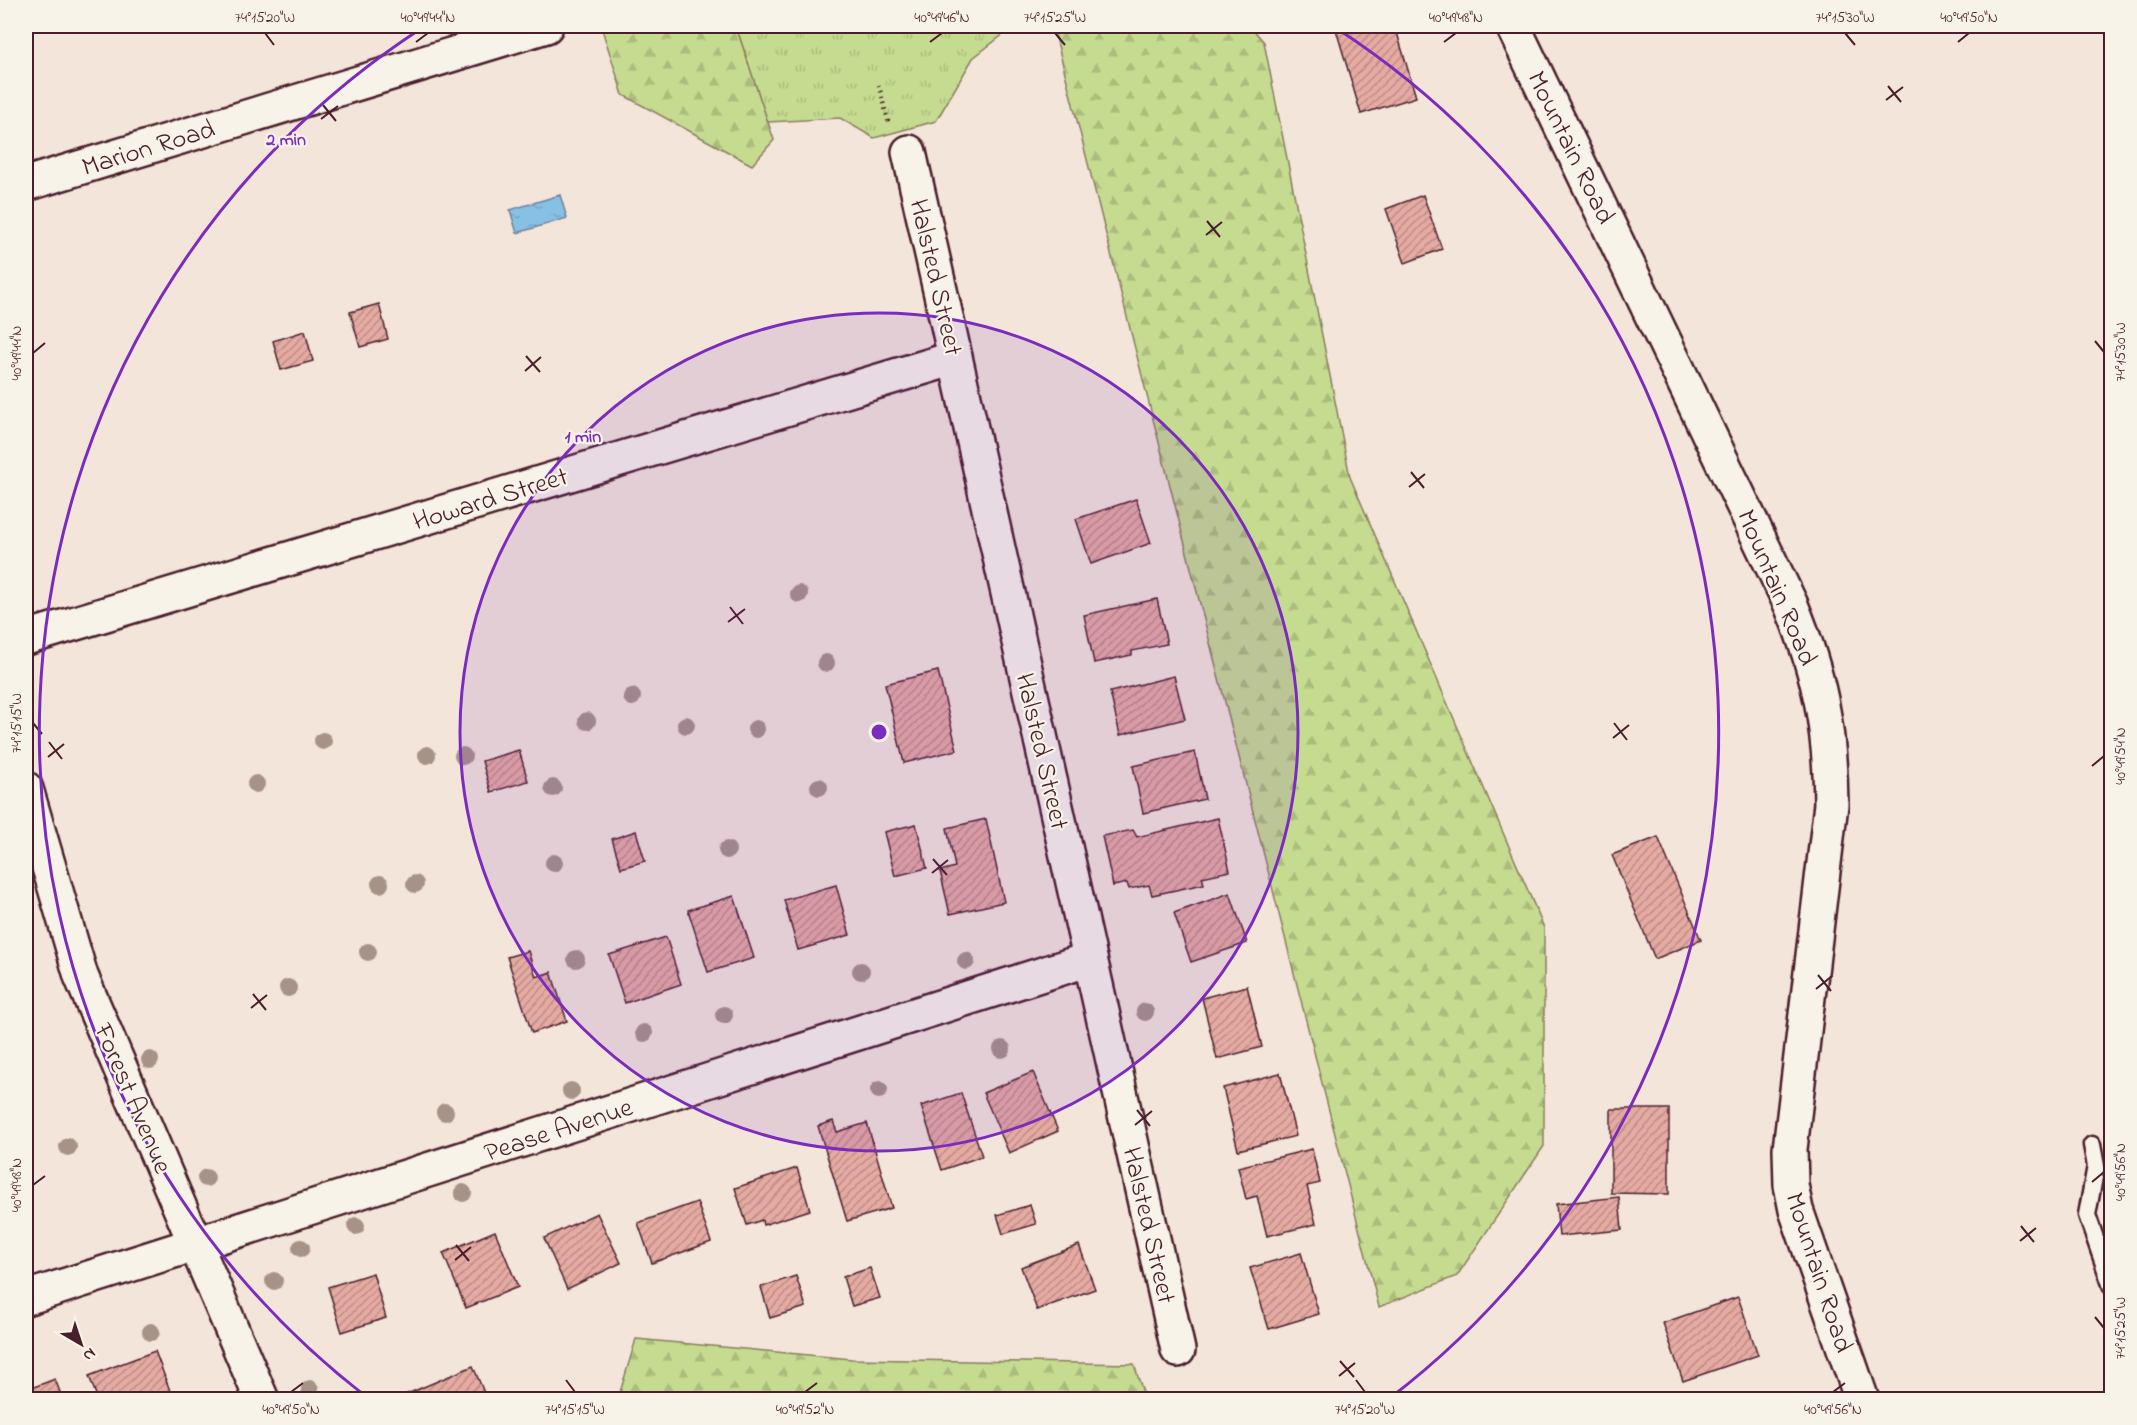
<svg xmlns="http://www.w3.org/2000/svg" width="2137" height="1425" viewBox="0 0 2137 1425" font-family="'Indie Flower',sans-serif">
	<style>
		.forest { fill: url(#forest-firs); stroke: #887d5e; stroke-width: 1.5 }
		.park { fill: url(#park-tufts); stroke: #887d5e; stroke-width: 1.5 }
		.water { fill: url(#water-ripples); stroke: #6e809b; stroke-width: 1.5 }
		.building { fill: url(#building-hatch); stroke: #4a1f2b; stroke-width: 1.5 }
		.lines { fill: none; stroke-linecap: round; stroke-linejoin: round }
		.lane-casing { stroke: #4a1f2b; stroke-width: 21 }
		.street-casing { stroke: #4a1f2b; stroke-width: 38 }
		.path { stroke: #4a1f2b; stroke-width: 4; stroke-dasharray: 1.5 4.5; stroke-linecap: butt }
		.lane { stroke: #f7f3e8; stroke-width: 16 }
		.street { stroke: #f7f3e8; stroke-width: 33 }
		.tree { fill: #a79288 }
		.ticks { fill: none; stroke: #4a1f2b; stroke-width: 2 }
		.ring { fill: none; stroke: #7b2cbf; stroke-width: 3 }
		.labels { text-anchor: middle; stroke-width: 4.5; stroke-linejoin: round; paint-order: stroke }
		.street-label { font-size: 27px; fill: #4a1f2b; stroke: #f7f3e8 }
		.centre { fill: #7b2cbf; stroke: #f7f3e8; stroke-width: 3 }
		.ring-label { font-size: 18px; text-anchor: middle; font-weight: bold; fill: #7b2cbf; stroke: #f7f3e8; stroke-width: 4.5; stroke-linejoin: round; paint-order: stroke }
		.neatline { fill: none; stroke: #4a1f2b; stroke-width: 2 }
		.ticks-label { font-size: 15px; text-anchor: middle; fill: #4a1f2b }
	</style>
	<defs>
		<pattern id="forest-firs" width="22" height="20" patternUnits="userSpaceOnUse" patternTransform="scale(1.5)"><rect width="22" height="20" fill="#c5db90"/><path d="M5 1l3.5 6h-7zM16 11l3.5 6h-7z" fill="#abbc7c"/></pattern>
		<pattern id="park-tufts" width="24" height="20" patternUnits="userSpaceOnUse" patternTransform="scale(1.5)"><rect width="24" height="20" fill="#c5db90"/><path d="M3 7l-1-3M5 7V3M7 7l1-3M15 17l-1-3M17 17v-4M19 17l1-3" fill="none" stroke="#abbc7c"/></pattern>
		<pattern id="water-ripples" width="26" height="14" patternUnits="userSpaceOnUse" patternTransform="scale(1.5)"><rect width="26" height="14" fill="#86c1e5"/><path d="M2 4q2-2 4 0t4 0M15 11q2-2 4 0t4 0" fill="none" stroke="#75a5c5"/></pattern>
		<pattern id="building-hatch" width="6" height="6" patternUnits="userSpaceOnUse" patternTransform="scale(1.5)"><rect width="6" height="6" fill="#e5aba3"/><path d="M-1 1l2-2M0 6l6-6M5 7l2-2" fill="none" stroke="#bc8b85"/></pattern>
	</defs>
	<rect width="100%" height="100%" fill="#f3e5da"/>
	<filter id="ink" filterUnits="userSpaceOnUse"><feTurbulence type="fractalNoise" baseFrequency=".0167" numOctaves="2"/><feDisplacementMap in="SourceGraphic" scale="12" xChannelSelector="R" yChannelSelector="G"/><feConvolveMatrix kernelMatrix="1 2 1 2 8 2 1 2 1" color-interpolation-filters="sRGB"/></filter>
	<g filter="url(#ink)">
		<g class="forest">
			<path d="M601,26H736L774,140L752,165L623,95Z"/>
			<path d="M1053,26H1250L1264,42L1350,477L1544,928V1146L1457,1276L1379,1307Z"/>
			<path d="M636,1339L852,1359L1134,1364L1145,1399H618Z"/>
		</g>
		<path class="park" d="M736,26H1014L973,58L936,121L874,138L840,118L768,122Z"/>
		<path class="water" d="M560,195L567,218L517,233L510,210Z"/>
		<g class="building">
			<path d="M1335,26H1395L1416,97L1361,114Z"/>
			<path d="M1423,195L1442,249L1405,263L1386,209Z"/>
			<path d="M379,304L388,339L360,347L350,312Z"/>
			<path d="M305,331L313,361L281,370L273,341Z"/>
			<path d="M1136,499L1151,543L1091,564L1076,519Z"/>
			<path d="M1157,599L1167,644L1132,651V655L1094,663L1084,615Z"/>
			<path d="M938,671L957,750L904,763L885,684Z"/>
			<path d="M1174,676L1185,719L1120,735L1110,692Z"/>
			<path d="M519,750L528,781L491,792L482,761Z"/>
			<path d="M1195,752L1205,799L1143,813L1133,766Z"/>
			<path d="M1218,818L1230,871L1202,877L1204,884L1152,895L1149,885L1129,889L1127,883L1113,886L1102,836L1133,830L1137,837Z"/>
			<path d="M986,819L1004,902L950,914L940,871L955,867L947,828Z"/>
			<path d="M916,824L927,868L895,876L884,832Z"/>
			<path d="M636,831L645,861L621,868L612,839Z"/>
			<path d="M1658,837L1701,940L1655,959L1612,855Z"/>
			<path d="M836,885L850,935L798,950L784,900Z"/>
			<path d="M1230,893L1247,943L1191,962L1174,913Z"/>
			<path d="M734,896L754,958L708,972L688,910Z"/>
			<path d="M666,937L681,984L625,1003L609,955Z"/>
			<path d="M528,951L536,977L551,972L567,1021L532,1033L507,957Z"/>
			<path d="M1247,986L1262,1047L1217,1059L1202,998Z"/>
			<path d="M1033,1072L1058,1131L1009,1153L983,1093Z"/>
			<path d="M1280,1073L1296,1136L1238,1150L1223,1088Z"/>
			<path d="M961,1093L982,1156L942,1170L921,1106Z"/>
			<path d="M1611,1109H1669V1194L1611,1193Z"/>
			<path d="M833,1121L837,1132L867,1123L892,1208L847,1221L818,1126Z"/>
			<path d="M1312,1149L1320,1183L1307,1186L1316,1224L1267,1236L1257,1196L1246,1199L1238,1167Z"/>
			<path d="M797,1168L810,1210L763,1225L762,1220L747,1225L735,1188Z"/>
			<path d="M1619,1197L1622,1230L1559,1236L1556,1204Z"/>
			<path d="M697,1202L711,1242L652,1263L638,1223Z"/>
			<path d="M1030,1205L1036,1224L1003,1234L997,1215Z"/>
			<path d="M597,1213L621,1263L567,1289L544,1238Z"/>
			<path d="M495,1231L518,1287L466,1308L443,1253Z"/>
			<path d="M1079,1245L1095,1289L1037,1310L1021,1267Z"/>
			<path d="M1301,1253L1319,1314L1269,1329L1250,1268Z"/>
			<path d="M870,1268L880,1298L852,1306L843,1277Z"/>
			<path d="M373,1273L386,1318L342,1332L328,1287Z"/>
			<path d="M796,1276L806,1307L770,1318L761,1287Z"/>
			<path d="M1738,1297L1758,1355L1683,1381L1663,1323Z"/>
			<path d="M155,1351L172,1396L163,1400H98L89,1376Z"/>
			<path d="M473,1366L487,1400H393Z"/>
			<path d="M55,1379L63,1400H26V1390Z"/>
		</g>
		<g class="lines">
			<g class="lane-casing">
				<path id="lane" d="M2092,1145L2096,1166L2087,1215L2112,1287"/>
			</g>
			<g class="street-casing">
				<g id="street">
					<path d="M1513,26L1791,605C1820,675 1830,728 1831,804L1790,1149L1791,1185L1796,1210L1862,1400"/>
					<path d="M909,152L1178,1350"/>
					<path d="M26,184L546,26"/>
					<path d="M26,638L955,358"/>
					<path d="M26,789L81,976L262,1400"/>
					<path d="M26,1298L1090,959"/>
				</g>
			</g>
			<path class="path" d="M879,85L889,125"/>
			<use href="#lane" class="lane"/>
			<use href="#street" class="street"/>
		</g>
		<g class="tree">
			<circle cx="799" cy="594" r="9"/>
			<circle cx="826" cy="663" r="9"/>
			<circle cx="632" cy="697" r="9"/>
			<circle cx="587" cy="721" r="9"/>
			<circle cx="686" cy="725" r="9"/>
			<circle cx="756" cy="729" r="9"/>
			<circle cx="323" cy="741" r="9"/>
			<circle cx="427" cy="755" r="9"/>
			<circle cx="463" cy="756" r="9"/>
			<circle cx="256" cy="784" r="9"/>
			<circle cx="819" cy="787" r="9"/>
			<circle cx="553" cy="788" r="9"/>
			<circle cx="727" cy="850" r="9"/>
			<circle cx="554" cy="863" r="9"/>
			<circle cx="380" cy="884" r="9"/>
			<circle cx="415" cy="884" r="9"/>
			<circle cx="368" cy="952" r="9"/>
			<circle cx="576" cy="959" r="9"/>
			<circle cx="966" cy="961" r="9"/>
			<circle cx="861" cy="971" r="9"/>
			<circle cx="288" cy="988" r="9"/>
			<circle cx="1145" cy="1012" r="9"/>
			<circle cx="724" cy="1015" r="9"/>
			<circle cx="644" cy="1033" r="9"/>
			<circle cx="1002" cy="1049" r="9"/>
			<circle cx="150" cy="1060" r="9"/>
			<circle cx="879" cy="1090" r="9"/>
			<circle cx="571" cy="1091" r="9"/>
			<circle cx="445" cy="1112" r="9"/>
			<circle cx="68" cy="1147" r="9"/>
			<circle cx="206" cy="1178" r="9"/>
			<circle cx="463" cy="1193" r="9"/>
			<circle cx="356" cy="1226" r="9"/>
			<circle cx="301" cy="1248" r="9"/>
			<circle cx="274" cy="1281" r="9"/>
			<circle cx="151" cy="1332" r="9"/>
			<circle cx="310" cy="1389" r="9"/>
		</g>
	</g>
	<path class="ticks" d="M265,33L274,45M1055,33L1065,45M1845,33L1855,45M416,42L428,33M930,42L942,33M1444,42L1456,33M1958,42L1969,33M1888,86L1901,102M1886,100L1903,87M323,105L336,121M321,119L338,106M1207,221L1220,237M1206,235L1222,222M2095,341L2104,352M33,353L45,343M526,356L540,372M525,371L541,357M1411,472L1424,488M1409,487L1425,474M730,607L743,624M728,622L745,609M33,723L42,734M1614,723L1627,740M1613,738L1629,725M49,742L62,759M48,757L64,744M2092,766L2104,756M933,859L947,875M932,873L948,860M1818,975L1831,991M1816,989L1832,976M253,994L266,1010M251,1008L267,995M1137,1110L1150,1126M1135,1125L1152,1111M2092,1182L2104,1172M33,1185L45,1176M2021,1226L2034,1242M2020,1241L2036,1228M456,1245L469,1261M455,1260L471,1247M2095,1317L2104,1328M1340,1361L1354,1377M1339,1376L1355,1363M566,1380L575,1392M1356,1380L1365,1392M291,1392L303,1383M805,1392L817,1383M1833,1392L1845,1383"/>
	<circle cx="879" cy="732" r="419" fill="#7b2cbf" fill-opacity=".12"/>
	<g class="ring">
		<circle cx="879" cy="732" r="419"/>
		<path d="M368 1398A839 839 0 0 1 422 28M1336 28A839 839 0 0 1 1390 1398"/>
	</g>
	<g class="labels">
		<g class="street-label">
			<text transform="translate(148 147) rotate(-17)" y="9">Marion Road</text>
			<text transform="translate(1572 147) rotate(64)" y="9">Mountain Road</text>
			<text transform="translate(937 277) rotate(77)" y="9">Halsted Street</text>
			<text transform="translate(490 498) rotate(-17)" y="9">Howard Street</text>
			<text transform="translate(1778 587) rotate(67)" y="9">Mountain Road</text>
			<text transform="translate(1043 751) rotate(77)" y="9">Halsted Street</text>
			<text transform="translate(134 1098) rotate(67)" y="9">Forest Avenue</text>
			<text transform="translate(558 1129) rotate(-18)" y="9">Pease Avenue</text>
			<text transform="translate(1150 1225) rotate(77)" y="9">Halsted Street</text>
			<text transform="translate(1820 1272) rotate(72)" y="9">Mountain Road</text>
		</g>
	</g>
	<circle cx="879" cy="732" r="9" class="centre"/>
	<g class="ring-label">
		<text x="286" y="145">2 min</text>
		<text x="583" y="442">1 min</text>
	</g>
	<rect width="2137" height="1425" fill="none" stroke="#f7f3e8" stroke-width="66"/>
	<g transform="translate(81 1344) rotate(141)" stroke="#f7f3e8" stroke-width="4.5" paint-order="stroke">
	<path d="M0-4.5L10 22L0 15L-10 22Z" fill="#4a1f2b"/>
	<text y="-9" font-size="16" font-weight="bold" text-anchor="middle" fill="#4a1f2b">N</text>
	</g>
	<rect x="33" y="33" width="2071" height="1359" class="neatline"/>
	<g class="ticks-label">
		<text x="265" y="22">74°15'20"W</text>
		<text x="428" y="22">40°49'44"N</text>
		<text x="942" y="22">40°49'46"N</text>
		<text x="1055" y="22">74°15'25"W</text>
		<text x="1456" y="22">40°49'48"N</text>
		<text x="1845" y="22">74°15'30"W</text>
		<text x="1969" y="22">40°49'50"N</text>
		<text transform="translate(2120 352) rotate(-90)" y="5">74°15'30"W</text>
		<text transform="translate(16 353) rotate(-90)" y="5">40°49'44"N</text>
		<text transform="translate(16 723) rotate(-90)" y="5">74°15'15"W</text>
		<text transform="translate(2120 756) rotate(-90)" y="5">40°49'54"N</text>
		<text transform="translate(2120 1172) rotate(-90)" y="5">40°49'56"N</text>
		<text transform="translate(16 1185) rotate(-90)" y="5">40°49'48"N</text>
		<text transform="translate(2120 1328) rotate(-90)" y="5">74°15'25"W</text>
		<text x="291" y="1414">40°49'50"N</text>
		<text x="575" y="1414">74°15'15"W</text>
		<text x="805" y="1414">40°49'52"N</text>
		<text x="1365" y="1414">74°15'20"W</text>
		<text x="1833" y="1414">40°49'56"N</text>
	</g>
</svg>
